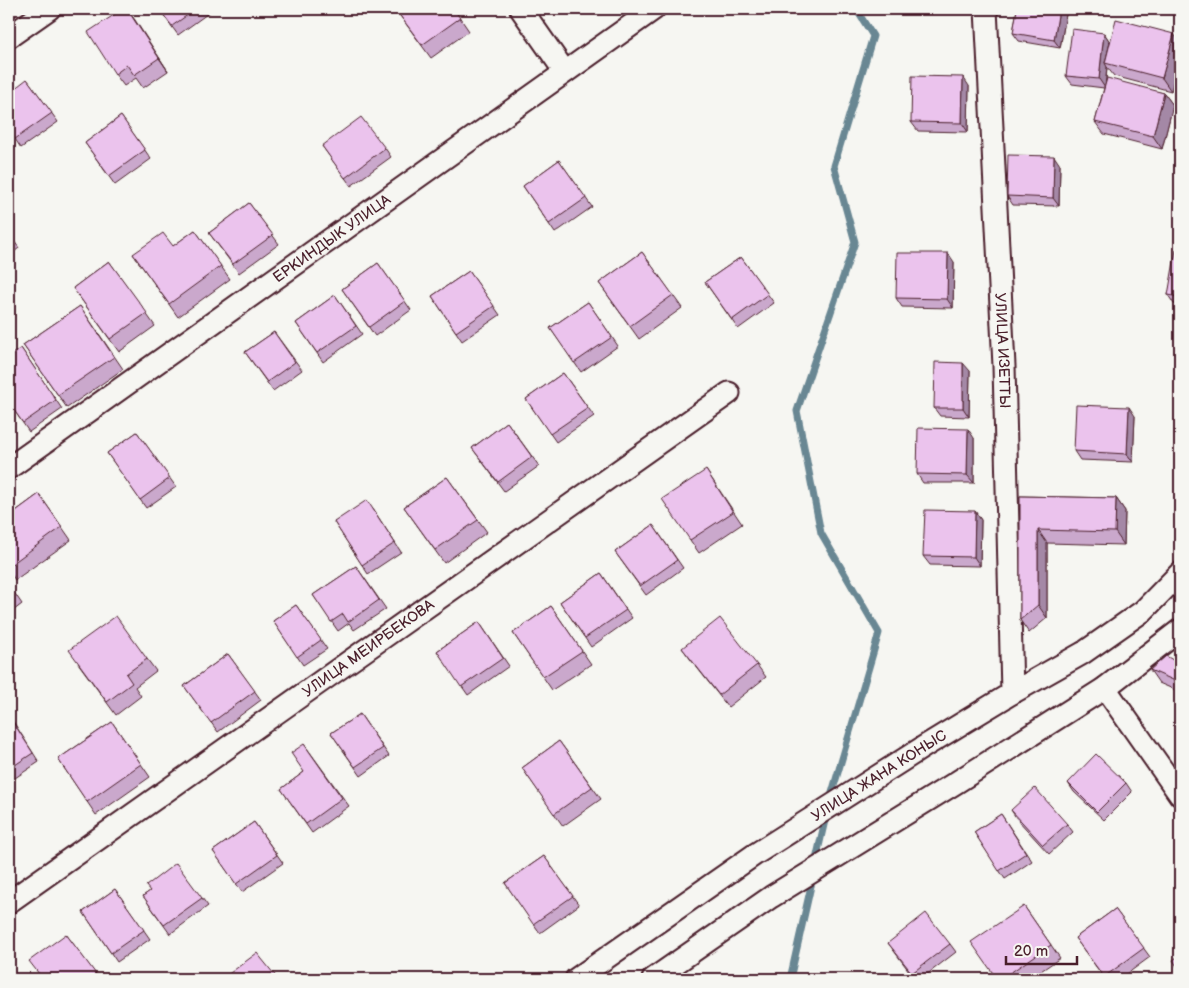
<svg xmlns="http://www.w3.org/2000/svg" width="1189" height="988" viewBox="0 0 1189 988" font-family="'Balsamiq Sans',sans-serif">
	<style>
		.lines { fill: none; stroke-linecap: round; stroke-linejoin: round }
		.stream { stroke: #698793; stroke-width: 7 }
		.minor-casing { stroke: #4a1f2b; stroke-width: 25 }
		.minor { stroke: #f6f6f2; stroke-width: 21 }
		.wall { fill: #caa8cc; stroke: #4a1f2b }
		.shaded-wall { fill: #a488a6; stroke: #4a1f2b }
		.building { fill: #ebc3ed; stroke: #4a1f2b }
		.labels { text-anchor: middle; stroke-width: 4; stroke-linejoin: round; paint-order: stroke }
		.street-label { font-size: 15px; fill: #4a1f2b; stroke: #f6f6f2 }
	</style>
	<rect width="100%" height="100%" fill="#f6f6f2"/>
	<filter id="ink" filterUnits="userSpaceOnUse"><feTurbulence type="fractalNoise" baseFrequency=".02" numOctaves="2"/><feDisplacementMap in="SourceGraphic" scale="10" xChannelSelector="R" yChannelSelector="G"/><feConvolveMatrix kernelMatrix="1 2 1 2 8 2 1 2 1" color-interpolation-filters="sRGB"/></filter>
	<g filter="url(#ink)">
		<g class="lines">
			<g class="stream">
				<path d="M829,803L879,633L821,533L797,411L855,242L834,166L873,36L856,9"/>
				<path d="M815,864L826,816"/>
				<path d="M790,979L813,877"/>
			</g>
			<g class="minor-casing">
				<g id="minor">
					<path d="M521,9L565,72"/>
					<path id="s1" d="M986,9L1004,366L1012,693"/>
					<path d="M9,37L49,9"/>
					<path id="s2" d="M9,468L654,9"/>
					<path d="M1105,688L1180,795"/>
					<path id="s3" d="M9,902L729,393"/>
					<path id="s4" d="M576,979L754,855L925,746L1012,693L1083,653L1143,611L1180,573"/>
					<path d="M653,979L771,897L957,782L1105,688L1180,630"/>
				</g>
			</g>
			<use href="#minor" class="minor"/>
		</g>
		<g class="wall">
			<path d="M127,9L168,71L143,88L136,78L124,86L115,74Z"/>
			<path d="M159,9H214L178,35Z"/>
			<path d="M395,9H454L469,31L431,58Z"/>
			<path d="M1017,9H1067L1060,48L1019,41L1013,33Z"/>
			<path d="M1104,33L1110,42L1174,34L1171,91L1114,76L1107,67L1106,81L1164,93L1173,105L1162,149L1104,134L1095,122L1104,88L1072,84L1066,76Z"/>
			<path d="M27,79L58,122L21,148L9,130Z"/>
			<path d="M969,86L968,132L918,131L911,122Z"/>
			<path d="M121,116L151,159L115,185L85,143Z"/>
			<path d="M322,146L385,148L391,157L351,186Z"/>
			<path d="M559,160L592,207L555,233L523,186Z"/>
			<path d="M1060,165L1059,206L1013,205L1007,196Z"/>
			<path d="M249,203L279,244L239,273L209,233Z"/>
			<path d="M195,230L230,279L178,317L133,254L173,246Z"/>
			<path d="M9,234L19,248L9,256Z"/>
			<path d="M1180,251V305L1174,304L1168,295Z"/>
			<path d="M642,252L682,308L639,339L599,283Z"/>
			<path d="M741,257L774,303L738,329L705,282Z"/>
			<path d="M109,261L155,326L119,352L73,288Z"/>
			<path d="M954,262L953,308L902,307L896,298Z"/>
			<path d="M378,263L411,310L375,336L342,289Z"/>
			<path d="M469,271L500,315L462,341L432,296Z"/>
			<path d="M335,295L362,334L323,362L296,323Z"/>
			<path d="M588,302L618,346L581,372L550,328Z"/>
			<path d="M80,306L123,369L67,408L23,345Z"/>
			<path d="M274,332L302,370L273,391L245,352Z"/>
			<path d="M21,348L62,409L29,432L9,403Z"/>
			<path d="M970,371L969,417L940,416L934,408Z"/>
			<path d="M563,373L594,416L556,442L526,399Z"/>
			<path d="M1135,416L1133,462L1080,460L1074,451Z"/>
			<path d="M507,422L539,466L504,491L472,448Z"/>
			<path d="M137,432L176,487L146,508L107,453Z"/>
			<path d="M974,438V483H923L917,474Z"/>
			<path d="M706,470L742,524L699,553L690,540Z"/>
			<path d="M447,477L487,532L444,563L404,507Z"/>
			<path d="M39,494L71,540L15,580L9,571V516Z"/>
			<path d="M1020,496L1116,498L1125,511L1124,545L1047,543V618L1029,633L1020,620Z"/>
			<path d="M373,509L401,552L368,574L334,522Z"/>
			<path d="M975,511L981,520L980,566L930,565L923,556Z"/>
			<path d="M653,525L683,568L646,595L615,552Z"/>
			<path d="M356,566L386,609L354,630L349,623L338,631L313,595Z"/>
			<path d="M601,573L632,618L591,647L560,602Z"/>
			<path d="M9,585L22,604L9,614Z"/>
			<path d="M296,605L327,649L303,665L273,621Z"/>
			<path d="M551,606L591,664L552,690L513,633Z"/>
			<path d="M479,622L509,666L468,695L437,651Z"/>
			<path d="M682,648L757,665L766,677L728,707L691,660Z"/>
			<path d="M228,654L261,700L218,732L184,686Z"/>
			<path d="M147,659L156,671L135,687L141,696L116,715L78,663Z"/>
			<path d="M1180,664V692L1159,683L1150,670Z"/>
			<path d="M360,714L389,756L361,776L331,733Z"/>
			<path d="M9,715L39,762L9,782Z"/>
			<path d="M112,722L150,777L96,815L58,759Z"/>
			<path d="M559,741L601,799L563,826L522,768Z"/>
			<path d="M304,744L349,806L312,833L281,789L304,772Z"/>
			<path d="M1068,783H1126L1132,792L1104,820L1074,792Z"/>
			<path d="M1011,810L1067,824L1073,832L1049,854L1017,819Z"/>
			<path d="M1001,814L1032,861L1005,879L974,832Z"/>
			<path d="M254,822L283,863L242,892L213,851Z"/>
			<path d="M544,856L579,905L540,933L505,883Z"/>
			<path d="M9,863L14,871L9,875Z"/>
			<path d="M115,889L150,939L117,962L83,912Z"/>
			<path d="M150,891L202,898L208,906L170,934L143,896Z"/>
			<path d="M1024,906L1060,958L1029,979H997Z"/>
			<path d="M1115,909L1150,957L1120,979H1105L1075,938Z"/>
			<path d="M66,934L99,979H43Z"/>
			<path d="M888,943L950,944L956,952L921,979H915Z"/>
		</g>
		<g class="shaded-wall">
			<path d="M127,9L135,20L168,71L159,58Z"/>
			<path d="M1059,9H1067L1060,48L1054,40Z"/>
			<path d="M1104,33L1110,42L1105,63L1107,67L1105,88L1099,79Z"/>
			<path d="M1174,34L1180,43V57L1171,91L1162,78Z"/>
			<path d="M963,77L969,86L968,132L962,123Z"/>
			<path d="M1164,93L1173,105L1162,149L1153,136Z"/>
			<path d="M1054,156L1060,165L1059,206L1053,198Z"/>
			<path d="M948,253L954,262L953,308L947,299Z"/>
			<path d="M963,363L970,371L969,417L963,408Z"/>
			<path d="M1129,407L1135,416L1133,462L1127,454Z"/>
			<path d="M968,429L974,438V483L967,475Z"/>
			<path d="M1116,498L1125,511L1124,545L1115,532Z"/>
			<path d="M975,511L981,520L980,566L974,557Z"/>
			<path d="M1038,530L1047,543V618L1038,605Z"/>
		</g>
		<g class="building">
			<path d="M123,9H127L159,58L134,75L127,65L115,74L88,32Z"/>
			<path d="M159,9H196L172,26Z"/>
			<path d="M395,9H454L460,18L422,45Z"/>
			<path d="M1017,9H1059L1054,40L1013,33Z"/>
			<path d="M1116,19L1174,34L1162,78L1105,63Z"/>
			<path d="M1072,29L1104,33L1099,79L1066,76Z"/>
			<path d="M912,76L963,77L962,123L911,122Z"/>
			<path d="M1107,78L1164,93L1153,136L1095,122Z"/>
			<path d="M27,79L52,113L15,139L9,130V93Z"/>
			<path d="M121,116L145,150L109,176L85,143Z"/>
			<path d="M361,117L385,148L345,178L322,146Z"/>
			<path d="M1008,155L1054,156L1053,198L1007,196Z"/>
			<path d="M559,160L586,198L549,224L523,186Z"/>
			<path d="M249,203L273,235L233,264L209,233Z"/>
			<path d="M195,230L221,266L169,304L133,254L163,233L173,246Z"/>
			<path d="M9,234L13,239L9,243Z"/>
			<path d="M1176,250L1180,251V297L1168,295Z"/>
			<path d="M642,252L673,295L630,326L599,283Z"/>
			<path d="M897,253H948L947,299L896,298Z"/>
			<path d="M741,257L768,294L732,320L705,282Z"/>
			<path d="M109,261L147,313L110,339L73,288Z"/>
			<path d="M378,263L405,301L369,327L342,289Z"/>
			<path d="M469,271L494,306L456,332L432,296Z"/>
			<path d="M335,295L356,326L317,353L296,323Z"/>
			<path d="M588,302L612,337L574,363L550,328Z"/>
			<path d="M80,306L114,357L58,395L23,345Z"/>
			<path d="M274,332L295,362L267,382L245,352Z"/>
			<path d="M21,348L56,400L23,423L9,403V381L15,377L9,367V356Z"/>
			<path d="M935,362L963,363V408H934Z"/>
			<path d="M563,373L588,408L550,434L526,399Z"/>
			<path d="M1076,405L1129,407L1127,454L1074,451Z"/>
			<path d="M507,422L532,457L498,482L472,448Z"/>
			<path d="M918,428L968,429L967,475L917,474Z"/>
			<path d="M137,432L170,478L140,500L107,453Z"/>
			<path d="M706,470L733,512L690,540L662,499Z"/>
			<path d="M447,477L478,520L435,550L404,507Z"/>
			<path d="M39,494L62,527L9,566V516Z"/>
			<path d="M1020,496L1116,498L1115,532L1038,530V605L1020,620Z"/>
			<path d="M367,500L395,543L362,565L334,522Z"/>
			<path d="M925,510L975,511L974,557L923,556Z"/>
			<path d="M653,525L677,560L640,586L615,552Z"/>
			<path d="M356,566L379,600L348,622L343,614L331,622L313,595Z"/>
			<path d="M601,573L626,610L585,638L560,602Z"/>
			<path d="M9,585L13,591L9,595Z"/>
			<path d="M296,605L321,640L297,657L273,621Z"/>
			<path d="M551,606L582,651L543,677L513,633Z"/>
			<path d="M116,616L147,659L126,674L132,683L107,702L69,650Z"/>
			<path d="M720,618L757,665L719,695L682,648Z"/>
			<path d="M479,622L503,658L461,687L437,651Z"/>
			<path d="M228,654L255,691L211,723L184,686Z"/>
			<path d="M1166,656L1180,664V683L1150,670Z"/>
			<path d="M360,714L383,748L355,767L331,733Z"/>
			<path d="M9,716L33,753L9,769Z"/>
			<path d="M112,722L141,764L87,802L58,759Z"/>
			<path d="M559,741L592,787L554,814L522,768Z"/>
			<path d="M304,744L342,798L306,824L281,789L304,772L291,753Z"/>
			<path d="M1096,754L1126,783L1097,812L1068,783Z"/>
			<path d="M1035,788L1067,824L1043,845L1011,810Z"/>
			<path d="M1001,814L1026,853L999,871L974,832Z"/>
			<path d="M254,822L277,855L236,884L213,851Z"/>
			<path d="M544,856L573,896L533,924L505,883Z"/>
			<path d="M176,863L202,898L164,925L143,896L150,891L146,886Z"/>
			<path d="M115,889L144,930L111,953L83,912Z"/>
			<path d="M1024,906L1051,945L1001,979H997L971,942Z"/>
			<path d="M1115,909L1144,948L1104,977L1075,938Z"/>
			<path d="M926,913L950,944L912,973L888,943Z"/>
			<path d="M66,934L96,974L88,979H43L29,961Z"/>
			<path d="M257,953L278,979H222Z"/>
			<path d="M1180,955V971L1173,960Z"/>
		</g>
	</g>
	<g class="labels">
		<g class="street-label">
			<text dy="5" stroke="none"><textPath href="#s2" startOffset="396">ЕРКИНДЫК УЛИЦА</textPath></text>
			<text dy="5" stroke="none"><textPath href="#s1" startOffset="342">УЛИЦА ИЗЕТТЫ</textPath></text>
			<text dy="5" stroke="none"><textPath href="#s3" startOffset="440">УЛИЦА МЕИРБЕКОВА</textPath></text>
			<text dy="5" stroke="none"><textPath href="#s4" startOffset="365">УЛИЦА ЖАНА КОНЫС</textPath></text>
		</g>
	</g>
	<rect width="1189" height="988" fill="none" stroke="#f6f6f2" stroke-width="30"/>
	<rect x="15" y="15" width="1159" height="958" fill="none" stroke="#4a1f2b" stroke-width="2" filter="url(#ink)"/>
	<path d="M1006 956v8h71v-8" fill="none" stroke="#4a1f2b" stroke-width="2.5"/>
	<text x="1014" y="956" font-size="15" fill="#4a1f2b" stroke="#f6f6f2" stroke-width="4" paint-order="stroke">20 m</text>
</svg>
